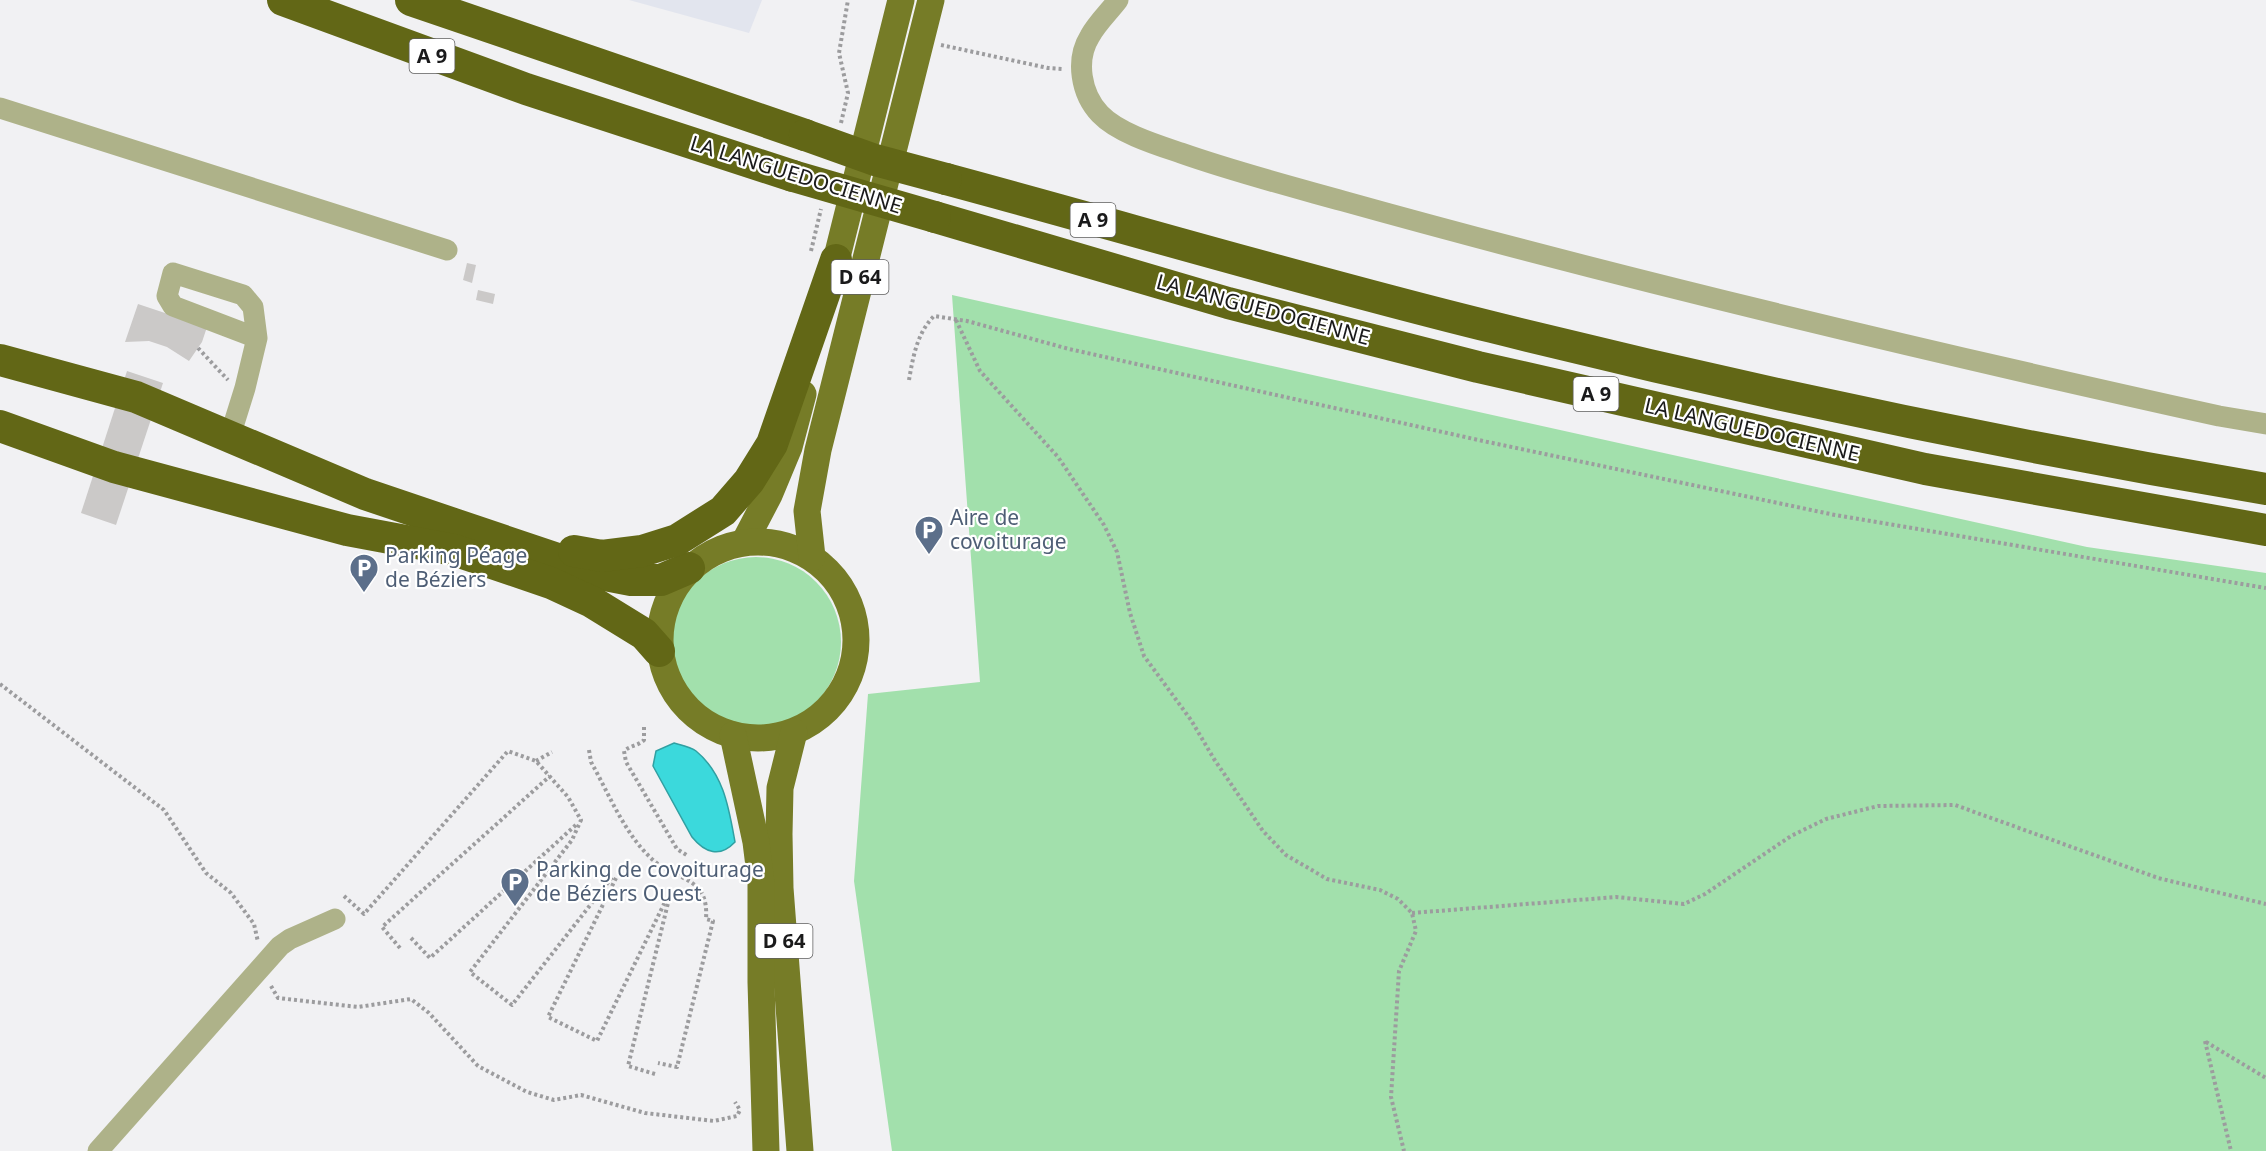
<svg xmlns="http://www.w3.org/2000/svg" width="2266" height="1151" viewBox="0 0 2266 1151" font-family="'Noto Sans',sans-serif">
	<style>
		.built { fill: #e2e5ee }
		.green { fill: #a2e0ac }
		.water { fill: #3bd9dc; stroke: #31a0a2; stroke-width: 1.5 }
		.building { fill: #cbc9c8 }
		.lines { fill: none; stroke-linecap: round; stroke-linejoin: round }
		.path { stroke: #9c9c9e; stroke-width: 4; stroke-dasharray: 3 3; stroke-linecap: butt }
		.minor { stroke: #aeb289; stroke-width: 21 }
		.major { stroke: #767c27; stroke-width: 27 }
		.highway { stroke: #626716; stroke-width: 32 }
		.highway-bridge { stroke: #626716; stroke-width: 32 }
		.labels { text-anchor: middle; stroke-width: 4.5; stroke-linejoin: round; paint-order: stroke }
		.shield { fill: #fff; stroke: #5f5f5f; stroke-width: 1.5 }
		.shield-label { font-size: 20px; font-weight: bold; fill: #1a1a1b }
		.street-label { font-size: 21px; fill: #1a1a1b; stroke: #fff }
		.service-label { font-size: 21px; fill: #4e5e75; stroke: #fff; text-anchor: start }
	</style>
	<rect width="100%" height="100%" fill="#f1f1f3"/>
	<path class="built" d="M629,0H762L749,33Z"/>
	<g class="green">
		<path d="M952,295L2087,547L2266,573V1151H892L854,881L868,694L980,682Z"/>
		<circle cx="756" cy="642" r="85"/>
	</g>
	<path class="water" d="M674,743C681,745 691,747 696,751C724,774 729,809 735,842C720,858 705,853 692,837L653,766L656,751Z"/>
	<g class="building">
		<path d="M467,263L476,265L472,283L463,280Z"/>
		<path d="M478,290L495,294L493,304L476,300Z"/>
		<path d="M138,304L207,327L202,342L189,361L167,347L149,341L125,342Z"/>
		<path d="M127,371L163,383L116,525L81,513Z"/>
	</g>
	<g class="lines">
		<g class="path">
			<path d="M941,45L1048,68L1063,69"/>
			<path d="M841,123L848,93L839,53L848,0"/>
			<path d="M811,251L821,209"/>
			<path d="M956,320L980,371L1058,457L1104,525L1117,552L1130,613L1144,656L1191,720L1214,759L1263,831L1286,855L1327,879L1380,890L1398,899L1412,913L1416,931L1399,971L1391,1097L1404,1151"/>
			<path d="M198,348L228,380"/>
			<path d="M909,380C913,357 917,333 934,316L967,321L1069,349L1483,441L1835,515L2266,588"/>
			<path d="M0,684L164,810L206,873L231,893L254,924L258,942"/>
			<path d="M644,727V740C638,746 631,745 624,751L626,762L677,849L688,856"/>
			<path d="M589,750L591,762C609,794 625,835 653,860C678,882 709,876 706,919L713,921L677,1067L658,1063"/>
			<path d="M536,761L552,752"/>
			<path d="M616,878L548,1017L597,1041L664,904L669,899"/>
			<path d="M344,896L364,914L508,751L536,761L568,797L581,820L572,840L470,972L512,1005L613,876"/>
			<path d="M1412,913L1616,897L1684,904L1705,894L1791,836L1826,819L1878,806L1955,805L2158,878L2266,904"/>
			<path d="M411,938L430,958L578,823"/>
			<path d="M400,948L382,927L550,776"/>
			<path d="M271,986L278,998L358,1007L411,999L429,1013L478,1066L527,1092L554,1100L581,1095L645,1113L714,1121L737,1116L740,1110L735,1102"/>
			<path d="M2205,1041L2231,1151"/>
			<path d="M2206,1042L2266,1078"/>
			<path d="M655,1074L628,1066L669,899"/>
		</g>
		<g class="minor">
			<path d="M1118,0C1109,12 1097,23 1090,36C1075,60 1081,94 1100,114C1118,133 1157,145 1181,153C1235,172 1289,186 1343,201C1633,282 1925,351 2219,416L2266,424"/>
			<path d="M0,108L447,250"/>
			<path d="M230,436L245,388L257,338L173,306L167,296L173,273L243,295L253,307L257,338"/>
			<path d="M98,1151L280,946L290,939L335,919"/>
		</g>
		<g class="major">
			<path d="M831,281L901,0"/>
			<path d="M745,541L769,495L789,447L803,394"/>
			<circle cx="758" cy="640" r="98"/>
			<path d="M812,557L807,511L818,450L931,0"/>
			<path d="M794,732L780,788L779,834L780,888L800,1151"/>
			<path d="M733,735L756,842L761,882V982L766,1151"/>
		</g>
		<g class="highway">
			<path d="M283,0L526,89L793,176"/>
			<path d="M411,0L805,135"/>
			<path d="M946,179C1128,228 1309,282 1492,327C1748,391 2006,445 2266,489"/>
			<path d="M935,217L1228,303L1478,367L1925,469L2266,530"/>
			<path d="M0,360L136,397L365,494L605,575L631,580H661L689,568"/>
			<path d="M0,426L114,467L347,530L454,550L551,583L592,602L644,634L659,651"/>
			<path d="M574,551L602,556L642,551L677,540L723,511L749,481L772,444L836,260"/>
		</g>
		<g class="highway-bridge">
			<path d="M805,135L875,160L946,179"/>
			<path d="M793,176L935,217"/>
		</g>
	</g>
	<defs>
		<g id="parking-pin" transform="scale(1.5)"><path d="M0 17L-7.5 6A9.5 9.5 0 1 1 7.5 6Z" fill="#5c6f8a" stroke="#fff"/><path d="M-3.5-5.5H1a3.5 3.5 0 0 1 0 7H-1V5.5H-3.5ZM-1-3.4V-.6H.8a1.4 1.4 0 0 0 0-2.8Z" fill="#fff"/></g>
	</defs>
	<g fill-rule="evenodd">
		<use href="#parking-pin" x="929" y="530"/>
		<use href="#parking-pin" x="364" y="568"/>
		<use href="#parking-pin" x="515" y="882"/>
	</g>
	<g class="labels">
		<g class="shield">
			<rect x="409.5" y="39" width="45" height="34" rx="4.5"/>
			<rect x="1070.5" y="203" width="45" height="34" rx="4.5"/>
			<rect x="831.5" y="260" width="57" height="34" rx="4.5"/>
			<rect x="1573.5" y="377" width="45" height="34" rx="4.5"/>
			<rect x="755.5" y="924" width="57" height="34" rx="4.5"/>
		</g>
		<g class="shield-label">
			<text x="432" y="63">A 9</text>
			<text x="1093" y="227">A 9</text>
			<text x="860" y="284">D 64</text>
			<text x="1596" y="401">A 9</text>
			<text x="784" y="948">D 64</text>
		</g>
		<g class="street-label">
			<text transform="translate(796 175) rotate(17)" y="7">LA LANGUEDOCIENNE</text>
			<text transform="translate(1263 310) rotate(15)" y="7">LA LANGUEDOCIENNE</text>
			<text transform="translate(1752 430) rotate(13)" y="7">LA LANGUEDOCIENNE</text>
		</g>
		<g class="service-label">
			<text x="950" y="525">Aire de<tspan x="950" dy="24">covoiturage</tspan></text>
			<text x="385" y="563">Parking Péage<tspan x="385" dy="24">de Béziers</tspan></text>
			<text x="536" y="877">Parking de covoiturage<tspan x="536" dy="24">de Béziers Ouest</tspan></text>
		</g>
	</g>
</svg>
